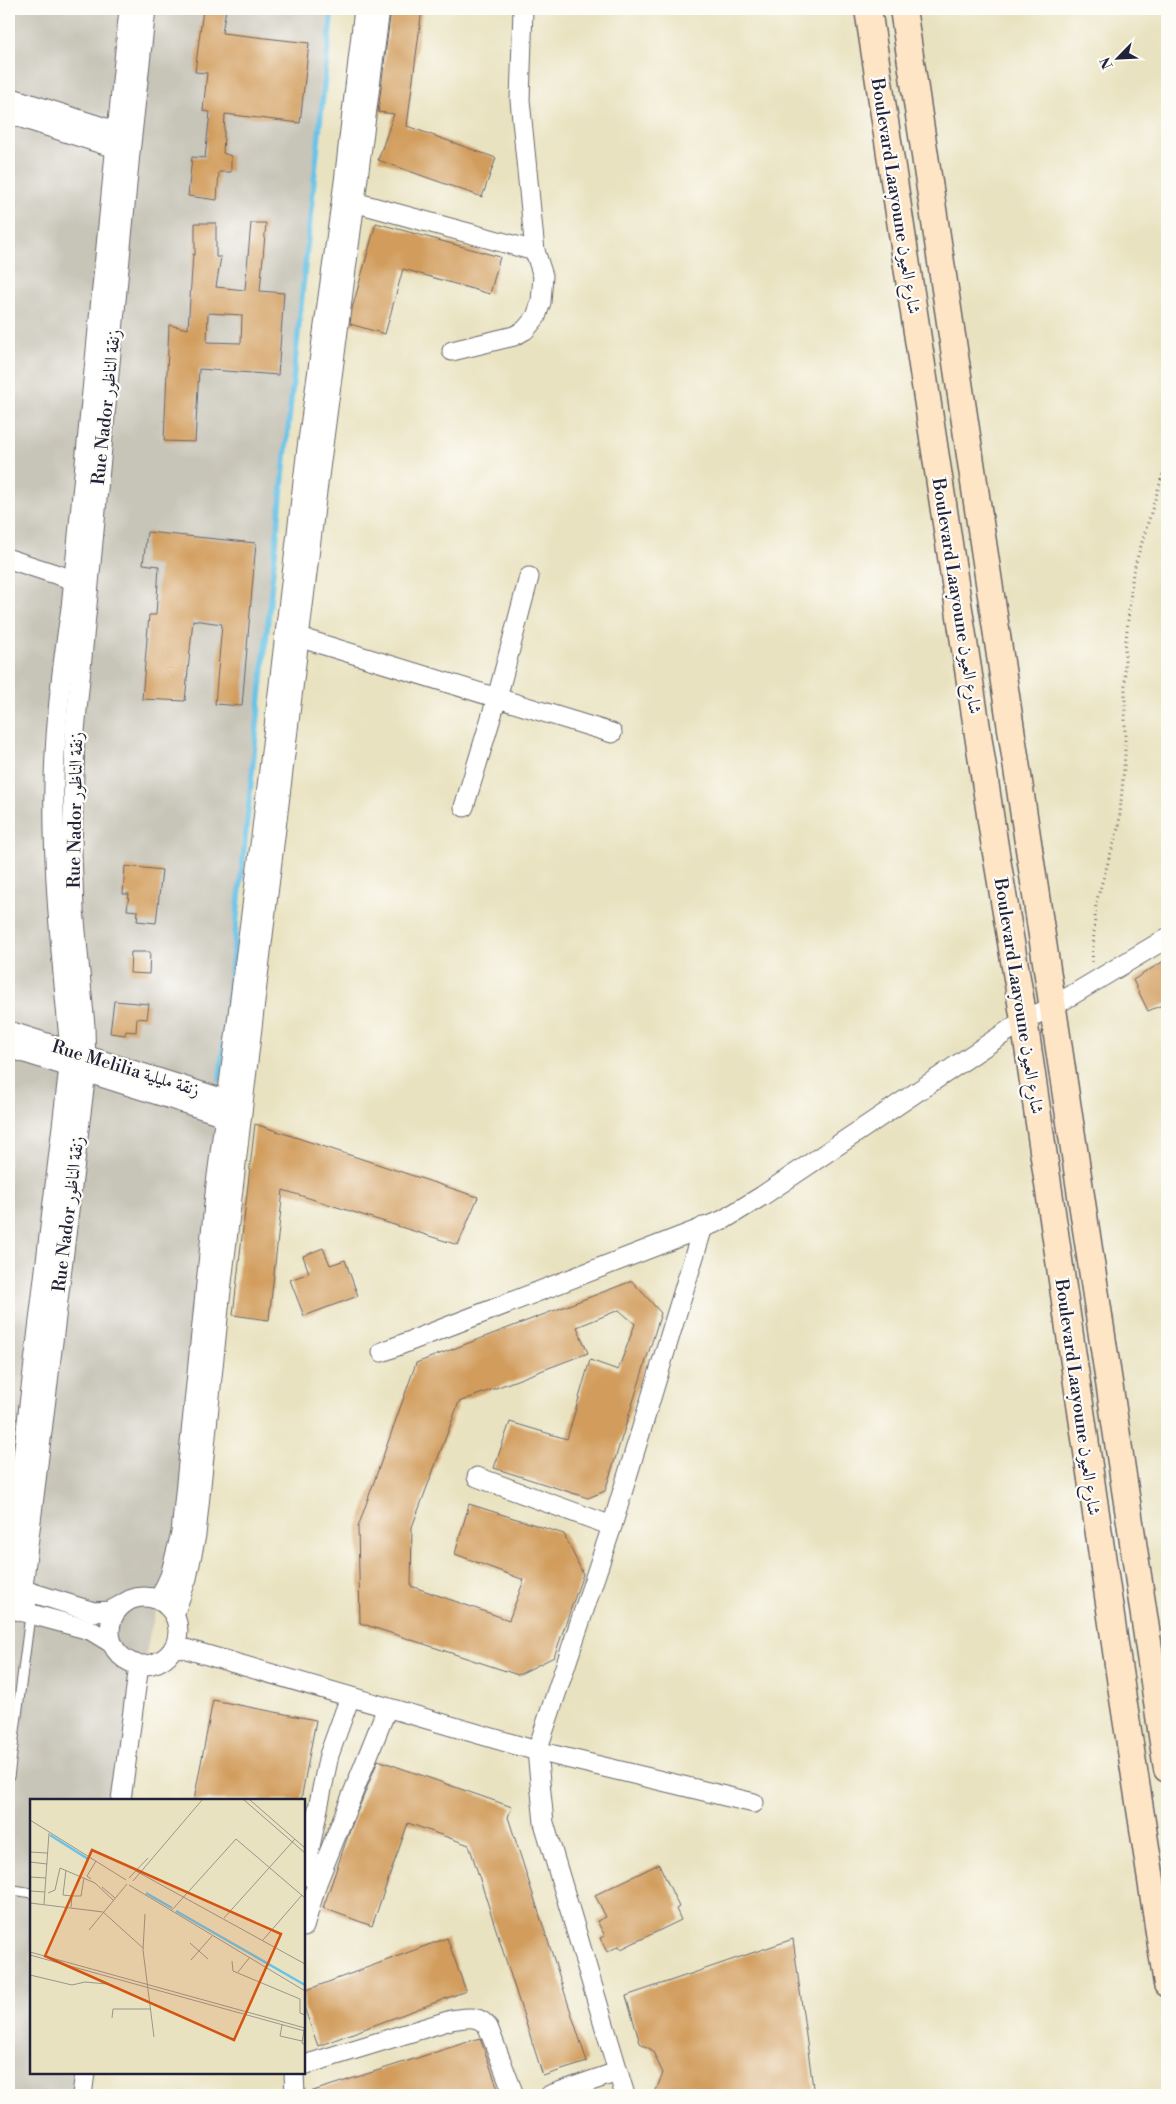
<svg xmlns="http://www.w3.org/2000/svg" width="1176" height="2104" viewBox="0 0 1176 2104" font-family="'Libre Bodoni',Amiri,serif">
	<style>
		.industrial { fill: #c7c4b8 }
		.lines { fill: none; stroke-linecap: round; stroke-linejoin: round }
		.stream { stroke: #6ac3e7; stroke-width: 5.5 }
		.building { fill: #d19c5c; fill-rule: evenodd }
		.lane-casing { stroke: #68656a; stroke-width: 11 }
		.street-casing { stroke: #68656a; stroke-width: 21 }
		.secondary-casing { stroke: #68656a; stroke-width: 29 }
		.path { stroke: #68656a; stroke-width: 3; stroke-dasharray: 1 4; stroke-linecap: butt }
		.lane { stroke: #fff; stroke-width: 9 }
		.street { stroke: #fff; stroke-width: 19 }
		.secondary { stroke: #fde5c5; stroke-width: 26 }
		.labels { text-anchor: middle; stroke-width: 4.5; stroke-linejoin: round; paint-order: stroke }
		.street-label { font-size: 18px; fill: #22223b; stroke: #fdfcf7 }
		.inset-river { fill: none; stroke: #6ac3e7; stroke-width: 2.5 }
		.inset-road { fill: none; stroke: #99958b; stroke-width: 1 }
		.view { fill: #d45411; fill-opacity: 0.15; stroke: #d45411; stroke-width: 2.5 }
		.inset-edge { fill: none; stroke: #22223b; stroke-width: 2.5 }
	</style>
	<rect width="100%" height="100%" fill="#fdfcf7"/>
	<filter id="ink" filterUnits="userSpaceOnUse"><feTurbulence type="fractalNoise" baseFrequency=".02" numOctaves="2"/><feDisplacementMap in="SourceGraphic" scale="10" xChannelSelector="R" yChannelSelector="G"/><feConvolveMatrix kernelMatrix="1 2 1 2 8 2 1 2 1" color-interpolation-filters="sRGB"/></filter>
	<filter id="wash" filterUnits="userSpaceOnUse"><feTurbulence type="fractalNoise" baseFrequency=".0096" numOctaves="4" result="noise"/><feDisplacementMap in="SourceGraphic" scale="20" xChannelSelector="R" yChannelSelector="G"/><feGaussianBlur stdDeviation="1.12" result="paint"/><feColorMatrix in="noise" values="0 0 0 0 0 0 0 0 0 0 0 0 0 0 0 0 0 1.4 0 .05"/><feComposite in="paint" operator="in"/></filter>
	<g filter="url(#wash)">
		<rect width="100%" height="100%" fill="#e9e2c0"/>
		<path class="industrial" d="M9,9H332L278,527L179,1532L150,1632L120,1800H31V2073H78L75,2095H9Z"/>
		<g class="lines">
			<path class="stream" d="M220,1079L332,9"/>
		</g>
		<g id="blocks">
			<g class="building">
				<path d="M203,9H226L222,33L309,43L300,123L225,114L223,153L231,156V172H219L217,200L188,196L192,157L205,158L210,112L203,111L207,73L195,72Z"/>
				<path d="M391,9H422L407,126L496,158L482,197L378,160L394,114L378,112Z"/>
				<path d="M195,223H216V257H221L216,287L245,290L251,223H266L260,291L284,293L278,375L199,369L195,442L164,441L169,325L188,329L193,254L195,255ZM208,313L242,315L241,343L207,342Z"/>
				<path d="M376,223L500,257L490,294L403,269L385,334L350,324L352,309Z"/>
				<path d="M147,532L256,543L242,706L215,704L222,624L193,620L185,701L142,699L149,615H156L159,566L143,564Z"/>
				<path d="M125,866L162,870L156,923L137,921L138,911L127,910L129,894H123Z"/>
				<path d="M131,952H150L149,974L130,973Z"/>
				<path d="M1167,959V1003L1148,1011L1133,980Z"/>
				<path d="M114,1001L149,1004L147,1019L137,1018L136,1032L126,1031L125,1035L110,1033Z"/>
				<path d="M255,1124L478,1197L458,1245L283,1190L269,1320L233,1315Z"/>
				<path d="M323,1248L330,1265L345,1260L358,1296L304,1316L290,1280L309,1273L303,1256Z"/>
				<path d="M632,1281L661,1313L605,1491L588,1498L494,1468L510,1422L567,1439L590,1360L618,1370L635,1324L619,1310L577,1327L588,1353L459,1402L412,1527L411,1586L509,1620L524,1580L455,1554L469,1504L564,1534L583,1574L554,1657L518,1675L360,1623L358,1527L416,1363Z"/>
				<path d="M213,1700L316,1720L301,1800H194Z"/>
				<path d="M378,1760L512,1807L508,1817L587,2062L543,2076L469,1845L408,1823L372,1926L323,1908L350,1830Z"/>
				<path d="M659,1864L679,1907L676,1909L681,1920L621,1949L619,1946L607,1952L600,1938L605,1936L597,1921L606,1917L595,1895Z"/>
				<path d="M447,1938L466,1991L318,2046L304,2007V1991Z"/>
				<path d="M793,1939L814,2095H654L663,2073L652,2050L640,2043L626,1996Z"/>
				<path d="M480,2038L499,2092L489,2095H310V2092Z"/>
			</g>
		</g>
	</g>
	<g filter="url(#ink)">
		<use href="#blocks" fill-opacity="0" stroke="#68656a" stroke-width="1"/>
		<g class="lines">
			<g class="lane-casing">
				<g id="lane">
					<path d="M9,1777L33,1593"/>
					<path d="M9,1889L31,1893"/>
				</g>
			</g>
			<g class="street-casing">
				<g id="street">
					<path d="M9,97L128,135"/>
					<path d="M9,114L127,152"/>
					<path d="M343,199L535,251"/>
					<path d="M452,351L514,336L525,330L536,317L541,302L543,276L535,251L520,100L523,9"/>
					<path d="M9,559L86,584"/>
					<path d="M288,634L612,733"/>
					<path d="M464,807L497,698L529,577"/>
					<path d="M9,1031L237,1103"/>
					<path d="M9,1048L237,1120"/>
					<path d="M382,1352L723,1220L762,1196L1024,1020L1052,1007L1167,938"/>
					<path d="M477,1477L612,1526"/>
					<path d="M9,1574L69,1067L70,1051C62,961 52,871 54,782C55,723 62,666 71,608L129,9"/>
					<path d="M11,1586L94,1612L110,1611L125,1603"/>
					<circle cx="144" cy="1631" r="34"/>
					<path d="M159,1600L170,1576L181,1533L216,1184L261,837L307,448L344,182L364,9"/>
					<path d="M9,1608L90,1630L113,1644"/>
					<path d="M20,1611L86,1072L85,1026L74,910L72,852L75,731L130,153L146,9"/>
					<path d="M174,1615L187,1578L196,1535L219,1308L257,985L315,507L380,9"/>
					<path d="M176,1646L537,1751L754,1803"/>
					<path d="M121,1800L139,1665"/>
					<path d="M304,1876L329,1755L350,1697"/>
					<path d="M304,1927L317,1883L387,1708"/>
					<path d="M304,2065L451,2020C466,2018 478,2014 488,2027L514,2095"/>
					<path d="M294,2073L295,2095"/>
					<path d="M82,2095L85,2073"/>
					<path d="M550,2095L617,2072"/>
					<path d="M625,2095L544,1823L537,1751L612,1526L703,1227"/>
				</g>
			</g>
			<g class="secondary-casing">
				<g id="secondary">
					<path d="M868,9L995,847L1024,1020L1122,1692L1167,1984"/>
					<path d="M903,9L1167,1769"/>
				</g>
			</g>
			<path class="path" d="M1092,962L1096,903L1119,825L1125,755V649L1133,572L1167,460"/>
			<use href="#lane" class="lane"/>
			<use href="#street" class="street"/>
			<use href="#secondary" class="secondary"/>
		</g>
	</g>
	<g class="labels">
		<g class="street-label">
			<text transform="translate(896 196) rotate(81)" y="6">Boulevard Laayoune شارع العيون</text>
			<text transform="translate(106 407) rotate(-84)" y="6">Rue Nador زنقة الناظور</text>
			<text transform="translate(957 596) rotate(81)" y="6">Boulevard Laayoune شارع العيون</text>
			<text transform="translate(75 810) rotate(-89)" y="6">Rue Nador زنقة الناظور</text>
			<text transform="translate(1019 996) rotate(81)" y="6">Boulevard Laayoune شارع العيون</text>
			<text transform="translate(126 1068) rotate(17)" y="6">Rue Melilia زنقة مليلية</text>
			<text transform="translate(68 1214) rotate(-83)" y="6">Rue Nador زنقة الناظور</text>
			<text transform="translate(1078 1397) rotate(82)" y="6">Boulevard Laayoune شارع العيون</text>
		</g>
	</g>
	<g transform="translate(30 1799)">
		<rect width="275" height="275" fill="#e9e2c0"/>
		<path class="inset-river" d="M20,36L58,60M116,94L142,109M146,112L275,186"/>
		<path class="inset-road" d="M214,1L275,54M220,1L275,49M0,21L96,81M206,40L275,99M0,53L17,54M0,63L17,65M36,71L33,96L42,97L41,108M106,72L275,165M0,78L16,79M99,79L118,59M61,80L57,77L66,62M103,82L172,1M99,86L275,192M72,88L85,99M0,92L15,93M18,94L25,91L30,69L65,84L83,101M42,97H51L54,79M0,104L73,113L113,149M14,105L19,34M141,112L206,40M115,115L113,151L124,238M194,119L265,40M59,131L97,85M233,141L272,96M160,144L178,160M0,153L275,229M0,156L275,232M161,161L182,137M202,162L203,172L270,200V214L275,216M208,173L220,158M0,176L42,186L55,183L77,185M82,219L83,210H121M275,225L272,244L275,246M252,226L250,237L272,242"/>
		<path class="view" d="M62,51L251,135L204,241L15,157Z"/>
		<rect width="275" height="275" class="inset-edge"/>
	</g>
	<rect width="1176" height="2104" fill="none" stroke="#fdfcf7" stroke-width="30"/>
	<g transform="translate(1118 58) rotate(246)" stroke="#fdfcf7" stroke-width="4" paint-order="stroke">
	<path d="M0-4L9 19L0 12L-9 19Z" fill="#22223b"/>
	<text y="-8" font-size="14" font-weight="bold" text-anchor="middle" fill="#22223b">N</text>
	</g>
</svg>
